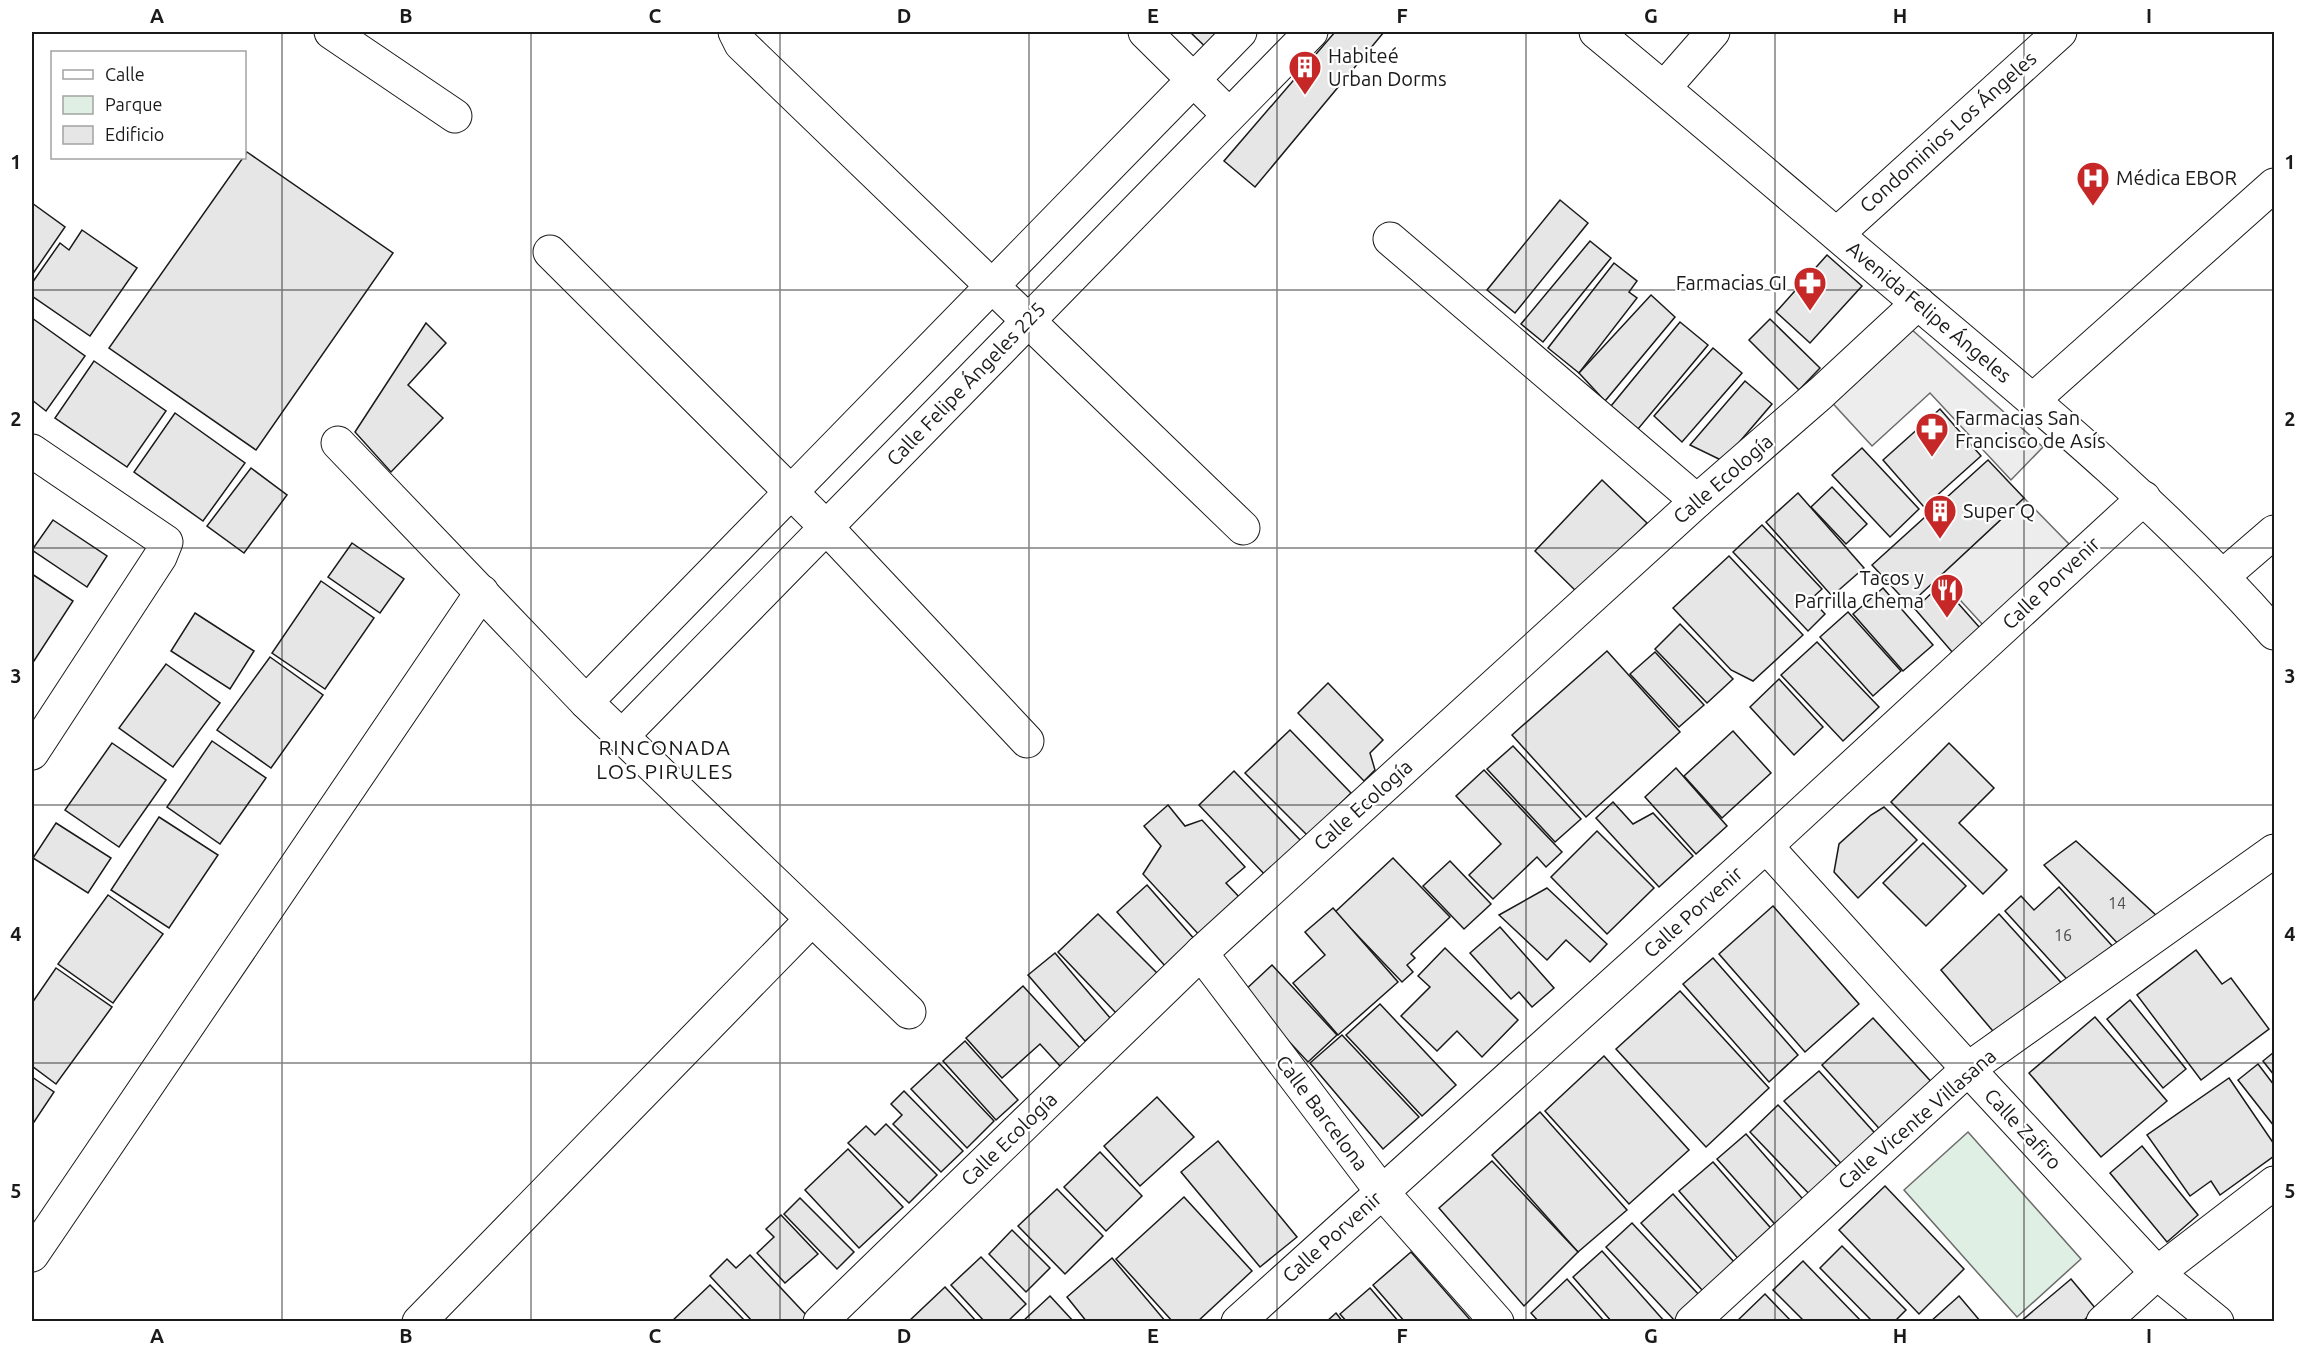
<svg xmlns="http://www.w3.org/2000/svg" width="2306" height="1353" viewBox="0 0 2306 1353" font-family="Ubuntu,sans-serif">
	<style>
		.green { fill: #e0efe3; stroke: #6a6a6a; stroke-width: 1.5 }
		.parking { fill: #ededed; stroke: #6a6a6a; stroke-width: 1.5 }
		.building { fill: #e6e6e6; stroke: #1a1a1a; stroke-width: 1.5 }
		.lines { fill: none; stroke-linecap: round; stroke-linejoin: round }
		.minor-casing { stroke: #1a1a1a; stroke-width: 35 }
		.minor { stroke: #fff; stroke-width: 33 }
		.grid { fill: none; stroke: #1a1a1a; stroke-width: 1.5; stroke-opacity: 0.55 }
		.labels { text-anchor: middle; stroke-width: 4.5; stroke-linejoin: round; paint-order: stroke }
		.number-label { font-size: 16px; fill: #4d4d4d }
		.poi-label { font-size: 20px; fill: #1a1a1a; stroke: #fff; text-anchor: start }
		.street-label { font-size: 20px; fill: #1a1a1a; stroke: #fff }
		.neighbourhood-label { font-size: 21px; letter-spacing: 1.5px; fill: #1a1a1a; stroke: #fff }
		.neatline { fill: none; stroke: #1a1a1a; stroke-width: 2 }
		.grid-label { font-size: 20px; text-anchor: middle; font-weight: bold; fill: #1a1a1a }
	</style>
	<rect width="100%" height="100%" fill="#fff"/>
	<path class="green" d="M1968,1132L2081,1259L2017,1317L1904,1190Z"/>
	<g class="parking">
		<path d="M1910,328L2043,447L2011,480L1930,393L1872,446L1826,396Z"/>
		<path d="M2024,498L2069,544L1983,625L1939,577Z"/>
	</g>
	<g class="building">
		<path d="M1190,32H1240L1216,57Z"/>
		<path d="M1335,32H1384L1255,187L1224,161Z"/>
		<path d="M247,152L393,253L256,450L109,348Z"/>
		<path d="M1560,200L1588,223L1515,313L1487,290Z"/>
		<path d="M32,203L65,227L32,275Z"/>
		<path d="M82,230L137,268L90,336L32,296V283L60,243L69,250Z"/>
		<path d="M1590,241L1611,258L1543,342L1521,324Z"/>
		<path d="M1827,255L1862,286L1810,343L1776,312Z"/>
		<path d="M1614,263L1637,281L1629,292L1637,298L1579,373L1548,348Z"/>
		<path d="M1651,295L1675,317L1605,401L1579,373Z"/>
		<path d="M32,318L85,356L46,411L32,400Z"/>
		<path d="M1770,319L1820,368L1799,390L1749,340Z"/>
		<path d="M1680,322L1708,345L1638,429L1611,406Z"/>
		<path d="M426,323L446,343L408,385L443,418L391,472L355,432Z"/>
		<path d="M1713,348L1742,373L1682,442L1654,416Z"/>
		<path d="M94,361L166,411L127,467L55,418Z"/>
		<path d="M1745,381L1772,404L1723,461L1690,445Z"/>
		<path d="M1940,409L1981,456L1924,507L1883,460Z"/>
		<path d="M175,413L245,463L203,521L134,472Z"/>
		<path d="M1862,448L1919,509L1890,537L1832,475Z"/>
		<path d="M1988,460L2024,498L1909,605L1872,565Z"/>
		<path d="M251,468L287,495L244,553L207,526Z"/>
		<path d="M1602,480L1647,523L1579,594L1535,551Z"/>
		<path d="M1832,487L1867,524L1846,544L1811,507Z"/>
		<path d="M1798,493L1864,568L1832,596L1766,522Z"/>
		<path d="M53,520L107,556L87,587L32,550Z"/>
		<path d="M1762,525L1822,589L1811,599L1825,614L1808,631L1733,552Z"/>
		<path d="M352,543L404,579L380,613L328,577Z"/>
		<path d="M1729,556L1803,635L1753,681L1731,670L1673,608Z"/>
		<path d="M32,574L73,601L32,664Z"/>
		<path d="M321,581L374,618L325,689L272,653Z"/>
		<path d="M1941,584L1980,628L1953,653L1915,609Z"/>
		<path d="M1883,588L1933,645L1903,671L1853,614Z"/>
		<path d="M1848,612L1901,671L1873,696L1820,637Z"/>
		<path d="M195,613L254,651L230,689L171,651Z"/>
		<path d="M1680,624L1733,679L1707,703L1655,649Z"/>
		<path d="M1817,642L1879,707L1843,741L1781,675Z"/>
		<path d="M1607,651L1680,732L1586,817L1512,735Z"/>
		<path d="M1655,652L1704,705L1679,727L1630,674Z"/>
		<path d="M270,657L323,695L271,768L217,730Z"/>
		<path d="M166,664L220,703L173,767L119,728Z"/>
		<path d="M1779,679L1823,727L1794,755L1750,707Z"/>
		<path d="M1328,683L1383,740L1370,753L1375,770L1364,781L1298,713Z"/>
		<path d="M1290,730L1351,793L1308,836L1245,773Z"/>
		<path d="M1733,731L1771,773L1722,818L1684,776Z"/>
		<path d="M212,741L266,778L220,844L167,807Z"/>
		<path d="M112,743L166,780L119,847L65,810Z"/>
		<path d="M1949,743L1994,788L1959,823L2007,870L1983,894L1891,802Z"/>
		<path d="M1513,746L1581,819L1555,842L1487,769Z"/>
		<path d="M1676,768L1727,826L1696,854L1645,797Z"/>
		<path d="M1484,770L1562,852L1546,867L1537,857L1493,899L1469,875L1501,844L1456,796Z"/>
		<path d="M1234,771L1303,843L1267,877L1199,805Z"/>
		<path d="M1613,802L1633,824L1653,813L1693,856L1659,887L1596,818Z"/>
		<path d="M1168,805L1185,826L1202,820L1245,867L1226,883L1242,900L1202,938L1143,874L1161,846L1144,826Z"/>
		<path d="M1884,807L1917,840L1858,898L1834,872L1839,844L1871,815Z"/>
		<path d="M159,817L218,855L169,928L111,890Z"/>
		<path d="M56,823L111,858L88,893L33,858Z"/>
		<path d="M1597,831L1654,888L1607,934L1551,877Z"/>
		<path d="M2076,841L2158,917L2122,948L2044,865Z"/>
		<path d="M1923,843L1966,886L1926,926L1883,883Z"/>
		<path d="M1393,858L1450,917L1411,954L1415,958L1407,965L1413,972L1402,982L1335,912Z"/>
		<path d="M1450,861L1491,904L1464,929L1423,886Z"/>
		<path d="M1147,885L1196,941L1166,967L1117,912Z"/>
		<path d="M2059,887L2115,949L2074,987L2005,911L2021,896L2034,910Z"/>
		<path d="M1547,888L1607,944L1590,962L1566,940L1547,960L1499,915Z"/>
		<path d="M108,895L163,934L113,1003L58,964Z"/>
		<path d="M1773,906L1859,1004L1805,1052L1719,954Z"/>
		<path d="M1333,908L1398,982L1338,1035L1293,983L1325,955L1305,932Z"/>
		<path d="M1098,914L1157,973L1116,1013L1058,952Z"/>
		<path d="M1999,914L2066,988L1998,1037L1941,970Z"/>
		<path d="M1500,927L1554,988L1532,1007L1519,992L1511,999L1470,953Z"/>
		<path d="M1445,948L1518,1020L1482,1057L1457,1031L1437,1051L1401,1016L1430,987L1418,976Z"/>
		<path d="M2196,950L2222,984L2231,978L2269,1029L2201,1080L2137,995Z"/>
		<path d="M1055,953L1111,1019L1085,1041L1028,975Z"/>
		<path d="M1713,958L1798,1055L1769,1082L1683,984Z"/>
		<path d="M1272,965L1337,1035L1308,1062L1243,992Z"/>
		<path d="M56,968L112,1007L56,1084L32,1066V1003Z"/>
		<path d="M1023,986L1080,1048L1060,1066L1040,1044L1002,1078L966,1038Z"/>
		<path d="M1680,991L1769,1088L1706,1147L1616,1049Z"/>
		<path d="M2130,1000L2186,1069L2163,1088L2107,1019Z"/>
		<path d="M1380,1004L1456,1085L1422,1116L1346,1035Z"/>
		<path d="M2095,1017L2167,1101L2101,1157L2029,1073Z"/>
		<path d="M1873,1018L1936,1087L1885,1135L1822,1065Z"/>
		<path d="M1342,1035L1419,1117L1383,1149L1310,1063Z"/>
		<path d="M965,1041L1018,1100L996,1120L943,1061Z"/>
		<path d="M2274,1052V1075L2263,1061Z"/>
		<path d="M1604,1056L1689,1150L1629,1204L1545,1111Z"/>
		<path d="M939,1063L994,1121L967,1148L911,1089Z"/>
		<path d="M2258,1064L2274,1085V1126L2238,1080Z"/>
		<path d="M1819,1071L1882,1141L1848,1171L1784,1101Z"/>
		<path d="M32,1077L54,1092L32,1125Z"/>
		<path d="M2229,1078L2274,1144V1156L2220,1195L2211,1181L2190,1196L2147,1135Z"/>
		<path d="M904,1091L963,1151L941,1172L893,1124L902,1115L891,1104Z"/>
		<path d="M1157,1097L1194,1137L1140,1186L1104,1146Z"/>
		<path d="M1778,1105L1841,1171L1813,1198L1750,1132Z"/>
		<path d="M1540,1112L1627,1210L1578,1252L1492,1155Z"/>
		<path d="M886,1124L937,1175L909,1203L848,1143L866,1126L875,1135Z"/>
		<path d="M1746,1134L1808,1205L1780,1230L1717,1159Z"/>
		<path d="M1218,1141L1297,1237L1260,1267L1181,1172Z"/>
		<path d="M2142,1146L2198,1215L2167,1242L2110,1173Z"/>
		<path d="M848,1149L903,1207L859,1248L805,1190Z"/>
		<path d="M1100,1152L1142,1196L1106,1231L1064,1187Z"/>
		<path d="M1492,1161L1578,1252L1524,1306L1439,1208Z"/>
		<path d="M1713,1162L1776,1234L1742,1263L1679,1191Z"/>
		<path d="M1885,1186L1964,1269L1919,1314L1839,1230Z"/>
		<path d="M1057,1189L1103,1236L1065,1274L1018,1226Z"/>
		<path d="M1673,1194L1735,1263L1703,1291L1641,1223Z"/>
		<path d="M1184,1197L1252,1271L1197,1322H1173L1116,1259Z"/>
		<path d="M800,1198L854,1252L837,1269L784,1214Z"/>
		<path d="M781,1215L818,1254L785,1283L757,1253L774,1237L766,1229Z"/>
		<path d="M1632,1223L1701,1297L1675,1321L1606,1247Z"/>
		<path d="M1012,1230L1050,1268L1026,1292L989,1254Z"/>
		<path d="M1842,1246L1906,1310L1894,1322H1873L1820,1268Z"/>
		<path d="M1602,1251L1665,1322H1612L1573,1277Z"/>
		<path d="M1411,1252L1472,1322H1405L1373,1285Z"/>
		<path d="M750,1255L809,1318L805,1322H753L710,1276L727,1259L736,1268Z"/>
		<path d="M981,1257L1026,1304L1007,1322H985L951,1285Z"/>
		<path d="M1112,1258L1166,1322H1087L1067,1297Z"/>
		<path d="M1803,1261L1862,1322H1805L1773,1290Z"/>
		<path d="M1567,1279L1605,1322H1539L1531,1313Z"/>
		<path d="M2071,1279L2096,1309L2082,1322H2020Z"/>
		<path d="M710,1285L746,1322H671Z"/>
		<path d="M945,1287L977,1322H908Z"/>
		<path d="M1370,1288L1399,1322H1347L1340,1314Z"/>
		<path d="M1765,1294L1792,1322H1737V1321Z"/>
		<path d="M1050,1296L1074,1322H1022Z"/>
		<path d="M1959,1296L1981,1322H1930Z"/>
		<path d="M1336,1313L1343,1322H1326Z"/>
	</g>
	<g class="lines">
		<g class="minor-casing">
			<g id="minor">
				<path d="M331,32L455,116"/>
				<path d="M735,32L741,44L1243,528"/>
				<path d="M1145,32L1229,115"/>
				<path d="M1596,32C1705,122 1812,214 1920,305C2044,409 2168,512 2274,633"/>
				<path d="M1664,88L1713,32"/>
				<path d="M1837,234L2060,32"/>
				<path d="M1390,239L1697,501"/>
				<path d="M550,252L826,527L1027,741"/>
				<path d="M2033,400L2274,185"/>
				<path d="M338,443L586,702L909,1012"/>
				<path d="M32,451L166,542L160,557L32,753"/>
				<path d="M2223,576L2274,532"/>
				<path d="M586,702L1240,32"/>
				<path d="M622,736L1311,32"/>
				<path d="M1766,846L1968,1069L2157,1273L2217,1322"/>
				<path d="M1201,953L1382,1192L1497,1322"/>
				<path d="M32,1255L482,592"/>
				<path d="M419,1322L812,919"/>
				<path d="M820,1322L1201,953L1697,501L1821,393L1918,303"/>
				<path d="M1238,1322L1766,846L2144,498"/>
				<path d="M1692,1322L1968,1069L2274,851"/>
				<path d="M2103,1322L2157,1273L2274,1183"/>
			</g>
		</g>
		<use href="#minor" class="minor"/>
	</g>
	<path class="grid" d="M282,32V1322M531,32V1322M780,32V1322M1029,32V1322M1277,32V1322M1526,32V1322M1775,32V1322M2024,32V1322M32,290H2274M32,548H2274M32,805H2274M32,1063H2274"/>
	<defs>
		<g id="building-pin" transform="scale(1.725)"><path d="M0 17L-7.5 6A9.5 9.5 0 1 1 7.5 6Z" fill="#c62828" stroke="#fff"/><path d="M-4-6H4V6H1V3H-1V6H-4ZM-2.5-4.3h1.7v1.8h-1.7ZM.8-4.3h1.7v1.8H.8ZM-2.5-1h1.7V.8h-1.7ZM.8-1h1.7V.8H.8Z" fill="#fff"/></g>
		<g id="hospital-pin" transform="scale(1.725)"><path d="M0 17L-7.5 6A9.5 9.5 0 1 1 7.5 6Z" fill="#c62828" stroke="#fff"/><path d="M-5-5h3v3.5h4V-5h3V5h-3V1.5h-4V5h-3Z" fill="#fff"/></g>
		<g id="pharmacy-pin" transform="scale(1.725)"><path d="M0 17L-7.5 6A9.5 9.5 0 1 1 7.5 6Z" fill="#c62828" stroke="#fff"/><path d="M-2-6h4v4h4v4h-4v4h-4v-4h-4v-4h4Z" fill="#fff"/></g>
		<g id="restaurant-pin" transform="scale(1.725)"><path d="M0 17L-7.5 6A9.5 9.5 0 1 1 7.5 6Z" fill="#c62828" stroke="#fff"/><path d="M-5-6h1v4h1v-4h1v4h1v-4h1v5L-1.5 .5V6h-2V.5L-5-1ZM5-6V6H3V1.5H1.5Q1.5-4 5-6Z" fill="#fff"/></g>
	</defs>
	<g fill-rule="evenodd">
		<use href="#building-pin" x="1305" y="67"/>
		<use href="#hospital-pin" x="2093" y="178"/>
		<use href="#pharmacy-pin" x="1810" y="283"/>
		<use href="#pharmacy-pin" x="1932" y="429"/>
		<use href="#building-pin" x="1940" y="511"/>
		<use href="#restaurant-pin" x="1947" y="590"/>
	</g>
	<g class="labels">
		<g class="number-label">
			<text x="2117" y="909">14</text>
			<text x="2063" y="941">16</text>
		</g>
		<g class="poi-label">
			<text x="1328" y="63">Habiteé<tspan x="1328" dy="23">Urban Dorms</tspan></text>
			<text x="2116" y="185">Médica EBOR</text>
			<text x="1787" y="290" text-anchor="end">Farmacias GI</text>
			<text x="1955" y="425">Farmacias San<tspan x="1955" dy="23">Francisco de Asís</tspan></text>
			<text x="1963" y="518">Super Q</text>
			<text x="1924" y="585" text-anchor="end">Tacos y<tspan x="1924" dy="23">Parrilla Chema</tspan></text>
		</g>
		<g class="street-label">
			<text transform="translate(1948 132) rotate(-42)" y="7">Condominios Los Ángeles</text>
			<text transform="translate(1929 312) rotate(40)" y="7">Avenida Felipe Ángeles</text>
			<text transform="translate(966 384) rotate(-46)" y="7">Calle Felipe Ángeles 225</text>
			<text transform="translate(1723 479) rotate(-41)" y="7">Calle Ecología</text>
			<text transform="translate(2051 583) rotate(-43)" y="7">Calle Porvenir</text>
			<text transform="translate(1363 805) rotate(-42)" y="7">Calle Ecología</text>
			<text transform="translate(1693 912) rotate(-42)" y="7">Calle Porvenir</text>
			<text transform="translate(1322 1113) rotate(53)" y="7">Calle Barcelona</text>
			<text transform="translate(1917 1119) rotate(-41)" y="7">Calle Vicente Villasana</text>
			<text transform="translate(2023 1129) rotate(47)" y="7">Calle Zafiro</text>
			<text transform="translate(1009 1139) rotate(-44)" y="7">Calle Ecología</text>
			<text transform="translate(1332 1237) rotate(-42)" y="7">Calle Porvenir</text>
		</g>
		<g class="neighbourhood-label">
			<text x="665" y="755">RINCONADA<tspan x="665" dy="24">LOS PIRULES</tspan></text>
		</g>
	</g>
	<rect width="2306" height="1353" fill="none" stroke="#ffffff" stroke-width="66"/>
	<rect x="51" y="51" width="195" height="108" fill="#ffffff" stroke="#a3a3a3" stroke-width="1.5"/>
	<rect x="63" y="70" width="30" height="9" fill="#ffffff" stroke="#a3a3a3" stroke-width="1.5"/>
	<text x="105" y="81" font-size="18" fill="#1a1a1a">Calle</text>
	<rect x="63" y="96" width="30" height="18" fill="#e0efe3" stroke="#a3a3a3" stroke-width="1.5"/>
	<text x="105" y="111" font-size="18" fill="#1a1a1a">Parque</text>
	<rect x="63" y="126" width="30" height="18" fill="#e6e6e6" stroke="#a3a3a3" stroke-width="1.5"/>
	<text x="105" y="141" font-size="18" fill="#1a1a1a">Edificio</text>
	<rect x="33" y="33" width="2240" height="1287" class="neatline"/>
	<g class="grid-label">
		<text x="157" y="23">A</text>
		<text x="406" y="23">B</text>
		<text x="655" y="23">C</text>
		<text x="904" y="23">D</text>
		<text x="1153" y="23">E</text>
		<text x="1402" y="23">F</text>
		<text x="1651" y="23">G</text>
		<text x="1900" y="23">H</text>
		<text x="2149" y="23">I</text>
		<text x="16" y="169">1</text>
		<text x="2290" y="169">1</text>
		<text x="16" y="426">2</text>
		<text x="2290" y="426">2</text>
		<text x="16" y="683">3</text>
		<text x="2290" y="683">3</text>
		<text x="16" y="941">4</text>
		<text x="2290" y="941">4</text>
		<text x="16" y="1198">5</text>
		<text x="2290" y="1198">5</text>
		<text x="157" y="1343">A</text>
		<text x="406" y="1343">B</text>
		<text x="655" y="1343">C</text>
		<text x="904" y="1343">D</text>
		<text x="1153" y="1343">E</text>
		<text x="1402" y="1343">F</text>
		<text x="1651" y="1343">G</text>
		<text x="1900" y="1343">H</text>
		<text x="2149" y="1343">I</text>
	</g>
</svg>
